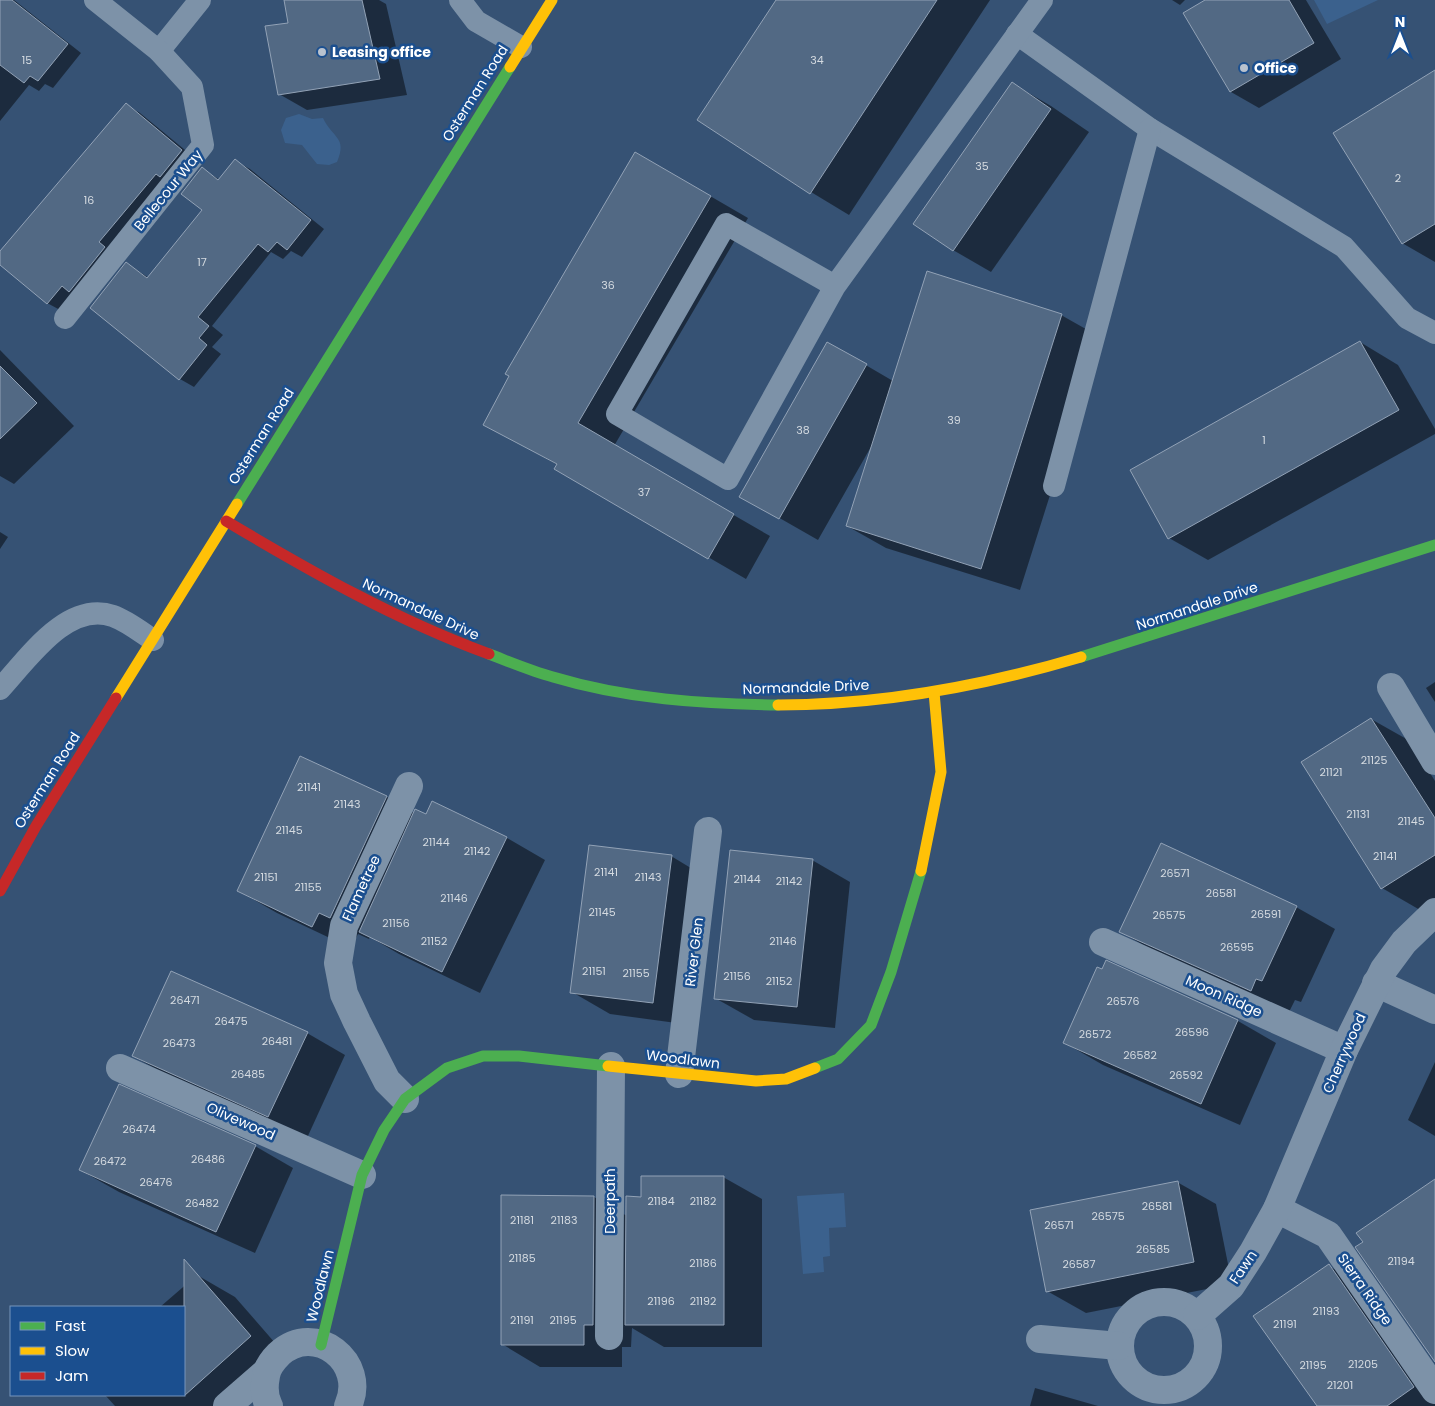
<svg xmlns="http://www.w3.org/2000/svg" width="1435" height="1406" viewBox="0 0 1435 1406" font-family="Poppins,sans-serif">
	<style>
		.water { fill: #3b618d }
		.shadow { fill: #0007 }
		.building { fill: #526984; stroke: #92a2b6 }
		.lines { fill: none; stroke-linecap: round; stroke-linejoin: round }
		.lane { stroke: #7d92a8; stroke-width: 22 }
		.street { stroke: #7d92a8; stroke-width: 28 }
		.fast { stroke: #4caf50; stroke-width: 11 }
		.slow { stroke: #ffc107; stroke-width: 11 }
		.jam { stroke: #c62828; stroke-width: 11 }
		.poi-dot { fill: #b9c2ce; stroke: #1b4f8f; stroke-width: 2 }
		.labels { text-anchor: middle; stroke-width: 5; stroke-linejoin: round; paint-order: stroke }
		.number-label { font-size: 11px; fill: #d4dae0 }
		.poi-label { font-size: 14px; font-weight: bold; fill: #fff; stroke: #1b4f8f; text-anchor: start }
		.street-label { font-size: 14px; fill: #fff; stroke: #1b4f8f }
	</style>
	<rect width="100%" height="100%" fill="#365274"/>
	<g class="water">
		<path d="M1314,0H1378L1327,24Z"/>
		<path d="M299,114L312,119L323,118C332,138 348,137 337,162L329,165L317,164L302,145L285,143L281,130L286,118Z"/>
		<path d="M844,1193L846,1227L829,1228L830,1256L823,1257L824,1272L803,1274L797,1196Z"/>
	</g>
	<g class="shadow">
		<path d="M0,0H14L81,53L53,88L45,84L39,91L29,85L0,121Z"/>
		<path d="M285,0H379L386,4L407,95L307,110L279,94L290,24Z"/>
		<path d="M778,0H990L849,215L811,192Z"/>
		<path d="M1172,0H1185L1180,5Z"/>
		<path d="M1208,0H1306L1341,59L1259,108L1231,92Z"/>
		<path d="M1435,71V262L1402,243Z"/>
		<path d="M1013,84L1051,106L1089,132L991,272L953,250Z"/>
		<path d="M126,105L140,113L196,159L62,311L47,303L0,263V253Z"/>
		<path d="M636,153L748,218L614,446L770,536L746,579L556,469L558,465L485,425Z"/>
		<path d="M235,161L250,169L324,229L302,257L291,251L283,259L271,252L212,326L223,335L212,347L221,354L194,387L180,379L127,264L149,278L203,210L202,169L220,180Z"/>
		<path d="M1061,315L1100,337L1020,590L886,548L847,526L872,445L818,540L741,496L828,343L893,381Z"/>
		<path d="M1360,342L1398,365L1435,429V434L1208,560L1169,538L1131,470Z"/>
		<path d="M0,350L74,426L14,484L0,476Z"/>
		<path d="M0,532L8,537L0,549Z"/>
		<path d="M1435,682V702L1426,688Z"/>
		<path d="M1371,719L1410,741L1435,781V901L1420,910L1382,888Z"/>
		<path d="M301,758L387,797L415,814L426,816L433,803L507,838L545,860L480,993L399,954L370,937L369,939L358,934L351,948L277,913L239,891Z"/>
		<path d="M671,856L709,879L691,1025L610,1014L572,992Z"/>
		<path d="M812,860L850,882L835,1028L754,1020L715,998Z"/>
		<path d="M1296,907L1335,929L1301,1002L1295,1000L1289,1012L1159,954L1121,932Z"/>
		<path d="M1102,971L1238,1021L1276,1043L1240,1125L1103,1065L1065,1043Z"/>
		<path d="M307,1033L345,1055L307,1138L172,1078L133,1056Z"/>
		<path d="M1435,1062V1136L1408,1120Z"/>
		<path d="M255,1146L293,1168L255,1253L119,1192L80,1170Z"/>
		<path d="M723,1177L762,1199V1347H664L632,1328L631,1347H622V1367H540L502,1344V1196L594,1197L627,1216L642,1198Z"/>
		<path d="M1177,1182L1216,1204L1232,1284L1086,1313L1047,1291Z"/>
		<path d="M1329,1266L1367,1288L1435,1385V1406H1318Z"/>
		<path d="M197,1275L235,1297L289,1359L235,1406H115L105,1395H184V1307H160Z"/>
		<path d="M1035,1388L1098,1406H1030Z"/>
	</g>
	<g class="building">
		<path d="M0,0H12L68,44L38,81L30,76L24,83L0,65Z"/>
		<path d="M284,0H362L380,79L278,95L265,26L288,23Z"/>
		<path d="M776,0H937L810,194L697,120Z"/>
		<path d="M1205,0H1289L1314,43L1230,92L1183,13Z"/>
		<path d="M1435,70V224L1402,244L1333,133Z"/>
		<path d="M1012,82L1051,109L953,251L913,224Z"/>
		<path d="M126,103L182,150L160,177L156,174L99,242L105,247L69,292L62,286L47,304L0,265V251Z"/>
		<path d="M635,152L711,196L578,423L734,514L708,559L554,469L557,464L483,425L509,376L505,374Z"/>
		<path d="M235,159L311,220L287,250L277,242L268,252L258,244L198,317L209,326L199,338L207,345L179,380L90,308L126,262L147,278L202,210L181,194L202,167L218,180Z"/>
		<path d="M927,271L1062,314L981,569L846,526Z"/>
		<path d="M1360,341L1399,410L1168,539L1130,470Z"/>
		<path d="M827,342L867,364L779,519L739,497Z"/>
		<path d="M0,366L37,403L0,439Z"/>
		<path d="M1371,718L1435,818V855L1381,889L1301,762Z"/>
		<path d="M300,756L387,796L330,918L319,913L312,927L237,891Z"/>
		<path d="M432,801L507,837L442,972L359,932L415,809L426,814Z"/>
		<path d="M1161,843L1297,906L1262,981L1256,979L1251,991L1119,932Z"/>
		<path d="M589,845L672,855L653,1003L570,993Z"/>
		<path d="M730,850L813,859L797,1007L714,999Z"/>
		<path d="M1106,960L1238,1020L1201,1104L1063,1043L1097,967L1102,969Z"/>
		<path d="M171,971L308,1032L268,1117L132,1056Z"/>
		<path d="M119,1084L256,1145L216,1232L79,1170Z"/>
		<path d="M641,1176H724V1325H625L626,1196L641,1197Z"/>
		<path d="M1435,1179V1362L1355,1247L1363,1242L1356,1233Z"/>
		<path d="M1178,1181L1194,1262L1046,1292L1030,1210Z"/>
		<path d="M501,1195L594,1196L593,1325H584V1345H501Z"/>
		<path d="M184,1259L251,1336L184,1396Z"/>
		<path d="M1329,1264L1414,1387L1387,1406H1317L1253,1316Z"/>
	</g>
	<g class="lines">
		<g class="lane">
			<path d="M460,0L476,21L521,47"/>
			<path d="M1017,34L1150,129L1344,247L1407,318L1435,333"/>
			<path d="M159,51L200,0"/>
			<path d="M835,286L726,224L617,414L728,479L835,286L1042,0"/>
			<path d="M65,318L203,145L192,87L159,51L95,0"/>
			<path d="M1054,486L1150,129"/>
			<path d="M0,689C27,660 67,600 113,616C127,621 141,632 153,640"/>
		</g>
		<g class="street">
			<path d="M1391,687L1435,761"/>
			<path d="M1103,942L1344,1050"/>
			<path d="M1376,983L1435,1010"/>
			<path d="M120,1068L362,1175"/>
			<path d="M679,1074L708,831"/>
			<path d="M405,1099L387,1081L357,1022L344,994L338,963L344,926L409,786"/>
			<path d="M1277,1209L1328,1235L1435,1390"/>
			<circle cx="1164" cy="1346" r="44"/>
			<path d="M1197,1316L1231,1286L1253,1252L1277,1209L1344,1050L1384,969L1404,942L1435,912"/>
			<path d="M609,1336L611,1066"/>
			<path d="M1040,1339L1119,1346"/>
			<path d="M227,1406L266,1372"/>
			<path d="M269,1406C264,1397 264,1386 266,1376C267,1368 273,1360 279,1354C315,1321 368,1362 348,1406"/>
		</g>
		<g class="fast">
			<path d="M237,504L510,67"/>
			<path d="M489,654C510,662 531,671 553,677C626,699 703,704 778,705"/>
			<path d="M1081,657L1435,545"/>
			<path d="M815,1068L838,1059L871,1025L891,972L921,871"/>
			<path d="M321,1345L362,1175L384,1130L405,1099L447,1068L483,1056H519L608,1066"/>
		</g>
		<g class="slow">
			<path d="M510,67L552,0"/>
			<path d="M116,698L237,504"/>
			<path d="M778,705C881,705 983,686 1081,657"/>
			<path d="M921,871L941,772L934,692"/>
			<path d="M608,1066L756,1081L786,1079L815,1068"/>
		</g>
		<g class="jam">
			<path d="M226,521C310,571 396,620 489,654"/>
			<path d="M0,891L36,826L116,698"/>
		</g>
	</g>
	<g class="poi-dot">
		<circle cx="322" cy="52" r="5"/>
		<circle cx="1244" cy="68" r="5"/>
	</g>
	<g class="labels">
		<g class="number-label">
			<text x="27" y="64">15</text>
			<text x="817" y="64">34</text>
			<text x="982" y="170">35</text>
			<text x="1398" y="182">2</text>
			<text x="89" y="204">16</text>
			<text x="202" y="266">17</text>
			<text x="608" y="289">36</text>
			<text x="954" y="424">39</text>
			<text x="803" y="434">38</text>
			<text x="1264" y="444">1</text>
			<text x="644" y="496">37</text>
			<text x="1374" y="764">21125</text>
			<text x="1331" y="776">21121</text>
			<text x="309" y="791">21141</text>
			<text x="347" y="808">21143</text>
			<text x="1358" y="818">21131</text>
			<text x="1411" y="825">21145</text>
			<text x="289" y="834">21145</text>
			<text x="436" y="846">21144</text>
			<text x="477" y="855">21142</text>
			<text x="1385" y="860">21141</text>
			<text x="606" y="876">21141</text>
			<text x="1175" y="877">26571</text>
			<text x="266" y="881">21151</text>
			<text x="648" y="881">21143</text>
			<text x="747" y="883">21144</text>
			<text x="789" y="885">21142</text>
			<text x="308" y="891">21155</text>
			<text x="1221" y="897">26581</text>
			<text x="454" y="902">21146</text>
			<text x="602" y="916">21145</text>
			<text x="1266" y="918">26591</text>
			<text x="1169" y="919">26575</text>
			<text x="396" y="927">21156</text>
			<text x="434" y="945">21152</text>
			<text x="783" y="945">21146</text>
			<text x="1237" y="951">26595</text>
			<text x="594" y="975">21151</text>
			<text x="636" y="977">21155</text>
			<text x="737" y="980">21156</text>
			<text x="779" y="985">21152</text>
			<text x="185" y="1004">26471</text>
			<text x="1123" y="1005">26576</text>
			<text x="231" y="1025">26475</text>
			<text x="1192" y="1036">26596</text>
			<text x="1095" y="1038">26572</text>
			<text x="277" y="1045">26481</text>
			<text x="179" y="1047">26473</text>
			<text x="1140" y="1059">26582</text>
			<text x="248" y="1078">26485</text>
			<text x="1186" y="1079">26592</text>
			<text x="139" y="1133">26474</text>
			<text x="208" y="1163">26486</text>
			<text x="110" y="1165">26472</text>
			<text x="156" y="1186">26476</text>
			<text x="661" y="1205">21184</text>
			<text x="703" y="1205">21182</text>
			<text x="202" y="1207">26482</text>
			<text x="1157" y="1210">26581</text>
			<text x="1108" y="1220">26575</text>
			<text x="522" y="1224">21181</text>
			<text x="564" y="1224">21183</text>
			<text x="1059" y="1229">26571</text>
			<text x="1153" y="1253">26585</text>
			<text x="522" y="1262">21185</text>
			<text x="1401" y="1265">21194</text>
			<text x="703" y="1267">21186</text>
			<text x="1079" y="1268">26587</text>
			<text x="661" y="1305">21196</text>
			<text x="703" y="1305">21192</text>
			<text x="1326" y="1315">21193</text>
			<text x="522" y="1324">21191</text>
			<text x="563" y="1324">21195</text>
			<text x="1285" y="1328">21191</text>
			<text x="1363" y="1368">21205</text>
			<text x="1313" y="1369">21195</text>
			<text x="1340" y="1389">21201</text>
		</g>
		<g class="poi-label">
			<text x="332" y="57">Leasing office</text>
			<text x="1254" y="73">Office</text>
		</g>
		<g class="street-label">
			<text transform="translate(475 93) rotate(-58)" y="5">Osterman Road</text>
			<text transform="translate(168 190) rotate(-51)" y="5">Bellecour Way</text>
			<text transform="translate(261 436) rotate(-58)" y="5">Osterman Road</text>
			<text transform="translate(1197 606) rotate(-18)" y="5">Normandale Drive</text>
			<text transform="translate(421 609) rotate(25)" y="5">Normandale Drive</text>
			<text transform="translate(806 687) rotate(-2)" y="5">Normandale Drive</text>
			<text transform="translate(47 780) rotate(-58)" y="5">Osterman Road</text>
			<text transform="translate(361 888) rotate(-65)" y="5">Flametree</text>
			<text transform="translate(694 952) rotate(-83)" y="5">River Glen</text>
			<text transform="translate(1224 996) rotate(24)" y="5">Moon Ridge</text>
			<text transform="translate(1344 1053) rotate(-66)" y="5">Cherrywood</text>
			<text transform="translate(683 1059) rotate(7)" y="5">Woodlawn</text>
			<text transform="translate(241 1121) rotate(24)" y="5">Olivewood</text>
			<text transform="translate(610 1201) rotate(-90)" y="5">Deerpath</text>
			<text transform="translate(1243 1267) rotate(-56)" y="5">Fawn</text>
			<text transform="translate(320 1286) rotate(-76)" y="5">Woodlawn</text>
			<text transform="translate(1365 1289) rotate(55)" y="5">Sierra Ridge</text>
		</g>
	</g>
	<rect x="10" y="1306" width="175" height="90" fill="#1b4f8f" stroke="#7695bc"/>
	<rect x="20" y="1322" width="25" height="8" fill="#4caf50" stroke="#7695bc"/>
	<text x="55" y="1331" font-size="15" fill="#ffffff">Fast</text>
	<rect x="20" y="1347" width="25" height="8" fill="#ffc107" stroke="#7695bc"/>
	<text x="55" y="1356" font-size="15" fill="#ffffff">Slow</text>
	<rect x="20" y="1372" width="25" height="8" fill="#c62828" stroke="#7695bc"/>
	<text x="55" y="1381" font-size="15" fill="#ffffff">Jam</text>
	<g transform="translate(1400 35)" stroke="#1b4f8f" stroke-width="4" paint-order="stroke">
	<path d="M0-4L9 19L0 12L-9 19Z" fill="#ffffff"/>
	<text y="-8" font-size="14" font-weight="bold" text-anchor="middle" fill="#ffffff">N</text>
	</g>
</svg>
